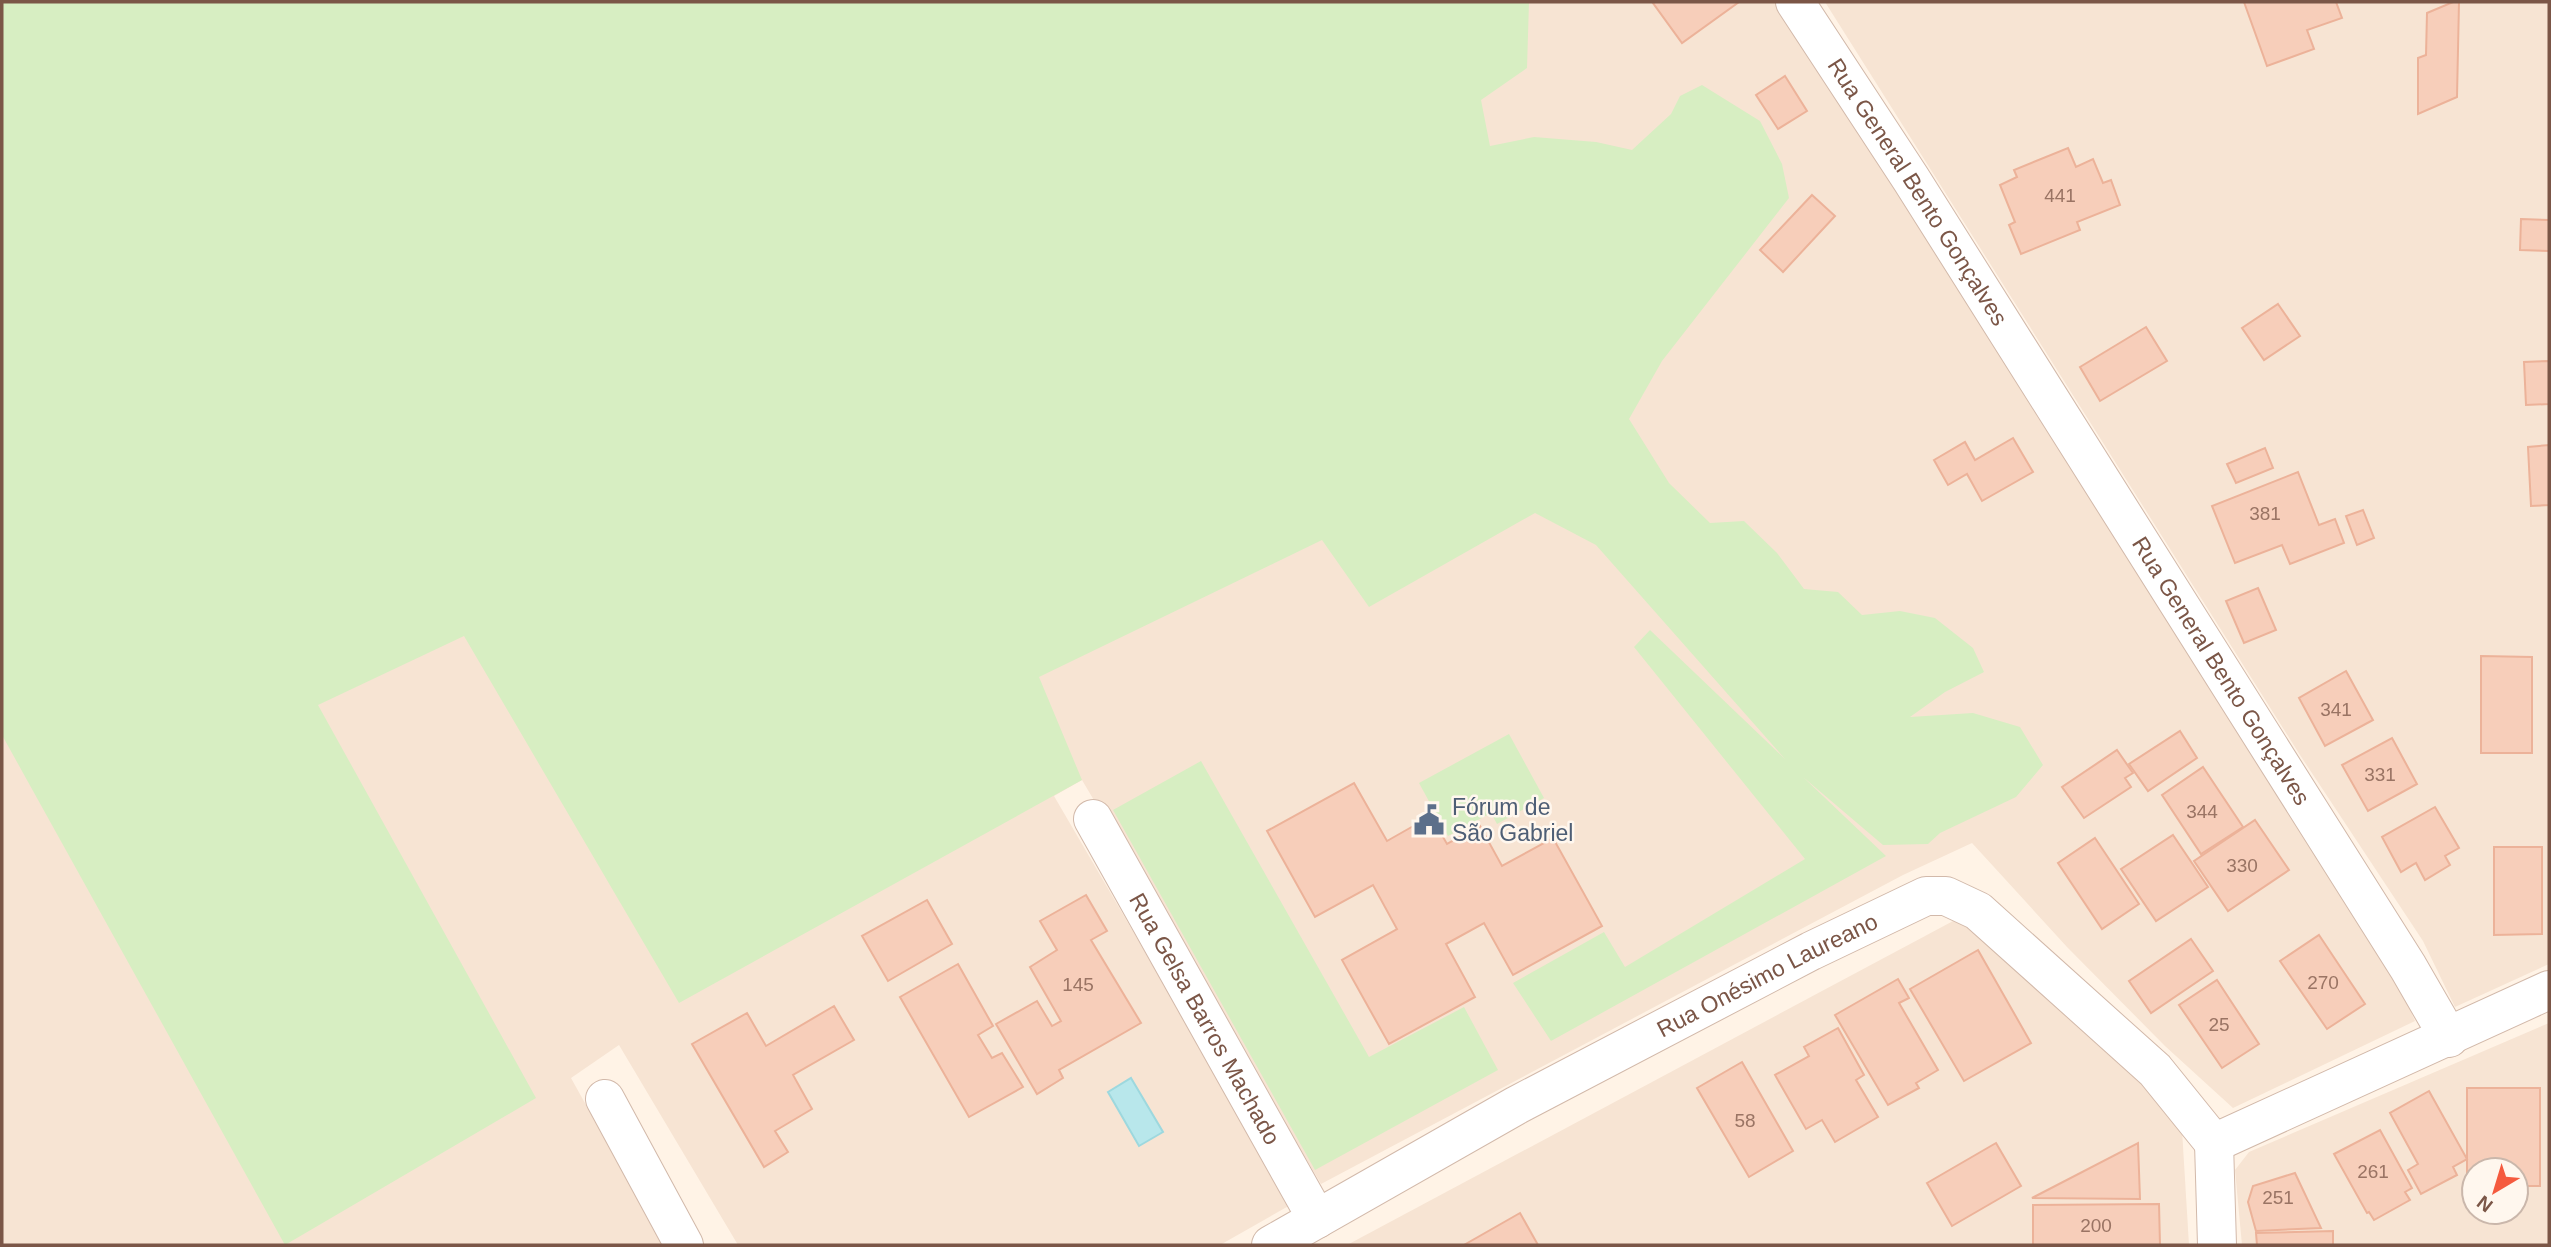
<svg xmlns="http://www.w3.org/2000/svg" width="2551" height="1247" viewBox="0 0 2551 1247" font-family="Arial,sans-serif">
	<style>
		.residential { fill: #f7e4d3; fill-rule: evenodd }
		.green { fill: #d7eec2 }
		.water { fill: #b8e7eb; stroke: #9dd8de; stroke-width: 2 }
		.building { fill: #f7ceba; stroke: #ecb299; stroke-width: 2 }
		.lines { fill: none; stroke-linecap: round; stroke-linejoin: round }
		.street-casing { stroke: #d2b9aa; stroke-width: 40 }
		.street { stroke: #fff; stroke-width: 38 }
		.labels { text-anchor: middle; stroke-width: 5; stroke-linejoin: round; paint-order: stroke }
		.number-label { font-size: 19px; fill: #9a7464 }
		.street-label { font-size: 23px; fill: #7b5647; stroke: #fff7ee }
		.service-label { font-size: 23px; fill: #4e5e75; stroke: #fff7ee; text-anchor: start }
	</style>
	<rect width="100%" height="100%" fill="#fff3e6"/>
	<g class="residential">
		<path d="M2,2H1779L2382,947L2415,1021L2233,1108L2165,1046L2067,947L1972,843L1903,875L1321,1184L1082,780L1054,796L1292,1204L1220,1245H738L619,1045L571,1078L664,1245H2Z"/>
		<path d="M1825,2H2549V964L2455,1007L2423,941L2300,755Z"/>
		<path d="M1955,920L1983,932L2159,1100L2182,1130L2189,1245H1347Z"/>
		<path d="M2549,1023V1245H2242L2235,1170L2249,1152ZM2474,1170H2516V1212H2474Z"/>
	</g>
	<g class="green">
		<path d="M2,2H1529L1527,68L1481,100L1490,146L1534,137L1596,142L1632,150L1671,114L1680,96L1702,85L1760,121L1782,164L1789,198L1662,361L1629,419L1669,483L1710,523L1744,521L1777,553L1804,589L1838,592L1862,615L1900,611L1935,618L1973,648L1984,672L1945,692L1910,717L1973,713L2020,727L2043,765L2016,797L1940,833L1928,844L1883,845L1803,777L1886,856L1551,1041L1513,983L1604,932L1625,967L1805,859L1634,647L1650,630L1785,759L1596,545L1535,513L1369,607L1322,540L1039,677L1082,780L679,1003L464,636L318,705L536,1098L285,1245L2,735Z"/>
		<path d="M1509,734L1544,798L1497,824L1491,813L1448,836L1419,783Z"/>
		<path d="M1201,761L1369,1057L1464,1007L1498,1070L1315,1170L1113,810Z"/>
	</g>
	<path class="water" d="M1131,1078L1163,1132L1139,1146L1108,1092Z"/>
	<g class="building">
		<path d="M1655,2H1739L1682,43L1653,3Z"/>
		<path d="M2244,2H2336L2342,18L2307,30L2314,49L2267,66Z"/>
		<path d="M2453,2H2459L2457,97L2418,114V58L2426,55L2427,13Z"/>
		<path d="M1785,76L1807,111L1778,129L1756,95Z"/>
		<path d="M2068,148L2076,167L2093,159L2103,183L2111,180L2120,205L2077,222L2080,230L2021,254L2009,225L2015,222L2000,185L2017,177L2014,170Z"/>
		<path d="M1812,195L1835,216L1783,272L1760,250Z"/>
		<path d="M2521,219L2549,220V251L2520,250Z"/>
		<path d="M2278,304L2300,336L2264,360L2242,328Z"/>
		<path d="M2146,327L2167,361L2100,401L2080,367Z"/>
		<path d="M2549,361V404L2526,405L2524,362Z"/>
		<path d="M2013,438L2033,472L1982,501L1967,474L1948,485L1934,460L1965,442L1975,460Z"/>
		<path d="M2549,445V505L2531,506L2528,447Z"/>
		<path d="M2265,448L2273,468L2236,483L2227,464Z"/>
		<path d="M2298,472L2319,525L2335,519L2344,543L2290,564L2282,545L2235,563L2212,506Z"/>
		<path d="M2363,510L2374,538L2357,545L2346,516Z"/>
		<path d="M2258,588L2276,630L2244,643L2226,601Z"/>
		<path d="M2481,656L2532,657V753H2481Z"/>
		<path d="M2346,671L2373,720L2325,746L2299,698Z"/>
		<path d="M2180,731L2197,758L2148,791L2129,764Z"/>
		<path d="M2392,738L2417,784L2368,811L2342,765Z"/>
		<path d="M2117,750L2133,773L2125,778L2131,787L2084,818L2062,787Z"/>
		<path d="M2203,767L2243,827L2201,854L2162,795Z"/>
		<path d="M1354,783L1387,841L1431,816L1447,844L1480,826L1502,866L1553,838L1602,926L1513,975L1484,923L1446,944L1475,997L1389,1044L1342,960L1397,929L1373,885L1315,917L1267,831Z"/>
		<path d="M2435,807L2459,848L2445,856L2450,865L2425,880L2416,863L2401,872L2382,837Z"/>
		<path d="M2255,820L2289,870L2228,911L2194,861Z"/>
		<path d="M2173,835L2208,887L2156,921L2121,869Z"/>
		<path d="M2095,838L2139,904L2102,929L2058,863Z"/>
		<path d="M2494,847H2542V934L2494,935Z"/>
		<path d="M1086,895L1107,931L1091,940L1141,1023L1059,1070L1063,1078L1037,1094L996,1024L1037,1001L1052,1026L1061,1021L1030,967L1057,950L1040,921Z"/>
		<path d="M927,900L952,944L888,981L862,936Z"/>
		<path d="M2319,935L2365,1004L2327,1029L2280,961Z"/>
		<path d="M2191,939L2213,971L2151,1013L2129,981Z"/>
		<path d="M1978,950L2031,1043L1964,1081L1910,989Z"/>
		<path d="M958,964L993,1026L978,1035L992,1058L1002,1053L1023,1087L969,1117L900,997Z"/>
		<path d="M1898,979L1909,998L1899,1003L1938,1070L1916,1083L1919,1088L1888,1105L1835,1015Z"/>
		<path d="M2217,980L2259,1044L2222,1068L2179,1005Z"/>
		<path d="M834,1006L854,1040L793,1075L812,1109L775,1131L788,1152L764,1167L692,1044L747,1013L766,1046Z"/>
		<path d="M1838,1028L1864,1075L1856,1080L1878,1117L1835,1142L1822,1120L1806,1129L1775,1075L1809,1056L1804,1047Z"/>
		<path d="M1742,1062L1793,1151L1749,1177L1697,1088Z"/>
		<path d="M2467,1088H2540V1186H2516V1170H2474V1186H2467Z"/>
		<path d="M2429,1091L2467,1159L2453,1167L2457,1175L2421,1194L2408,1170L2418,1164L2390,1113Z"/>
		<path d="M2380,1130L2412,1188L2405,1192L2410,1200L2374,1220L2369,1212L2367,1213L2334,1154Z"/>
		<path d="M1996,1143L2021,1186L1952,1226L1927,1183Z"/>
		<path d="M2138,1143L2140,1199L2032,1198Z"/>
		<path d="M2295,1173L2321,1228L2256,1231L2248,1202L2253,1186Z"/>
		<path d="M2159,1204L2160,1245H2033V1205Z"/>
		<path d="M1520,1213L1538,1245H1464Z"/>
		<path d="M2333,1231V1245H2257L2256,1233Z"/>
	</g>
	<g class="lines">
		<g class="street-casing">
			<g id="street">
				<path id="s1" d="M1795,2L1911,179L2408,967L2449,1038"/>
				<path id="s2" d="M1093,819L1317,1219"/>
				<path d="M605,1099L684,1245"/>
				<path d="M2214,1143L2549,990"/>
				<path d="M2214,1143L2217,1245"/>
				<path id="s3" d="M1271,1245L1517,1105L1811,951L1926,896H1946L1978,911L2155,1070L2214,1143"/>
			</g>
		</g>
		<use href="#street" class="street"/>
	</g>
	<defs>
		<g id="civic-bare" transform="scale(2.415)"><path d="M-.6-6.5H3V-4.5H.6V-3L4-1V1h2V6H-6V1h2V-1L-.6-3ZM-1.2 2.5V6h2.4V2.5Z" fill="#5c6f8a" stroke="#fff7ee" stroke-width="2.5" paint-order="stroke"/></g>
	</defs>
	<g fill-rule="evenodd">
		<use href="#civic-bare" x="1429" y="820"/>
	</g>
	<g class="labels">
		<g class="number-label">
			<text x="2060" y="202">441</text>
			<text x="2265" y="520">381</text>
			<text x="2336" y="716">341</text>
			<text x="2380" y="781">331</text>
			<text x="2202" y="818">344</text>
			<text x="2242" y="872">330</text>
			<text x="2323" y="989">270</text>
			<text x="1078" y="991">145</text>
			<text x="2219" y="1031">25</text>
			<text x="1745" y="1127">58</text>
			<text x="2373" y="1178">261</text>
			<text x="2278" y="1204">251</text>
			<text x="2096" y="1232">200</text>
		</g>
		<g class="street-label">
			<text dy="8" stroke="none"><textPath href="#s1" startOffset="226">Rua General Bento Gonçalves</textPath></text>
			<text dy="8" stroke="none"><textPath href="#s1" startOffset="793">Rua General Bento Gonçalves</textPath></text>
			<text dy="8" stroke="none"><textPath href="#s3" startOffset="565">Rua Onésimo Laureano</textPath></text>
			<text dy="8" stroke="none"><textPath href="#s2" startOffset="229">Rua Gelsa Barros Machado</textPath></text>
		</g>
		<g class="service-label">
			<text x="1452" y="815">Fórum de<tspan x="1452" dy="26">São Gabriel</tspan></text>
		</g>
	</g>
	<rect width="2551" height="1247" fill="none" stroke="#7b5647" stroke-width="7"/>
	<g transform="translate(2495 1191) rotate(218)"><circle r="33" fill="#fff7ee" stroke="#cab7ab" stroke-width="2"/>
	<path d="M0-5L12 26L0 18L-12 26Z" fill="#f55a3e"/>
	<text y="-10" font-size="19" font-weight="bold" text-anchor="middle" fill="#7b5647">N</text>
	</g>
</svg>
